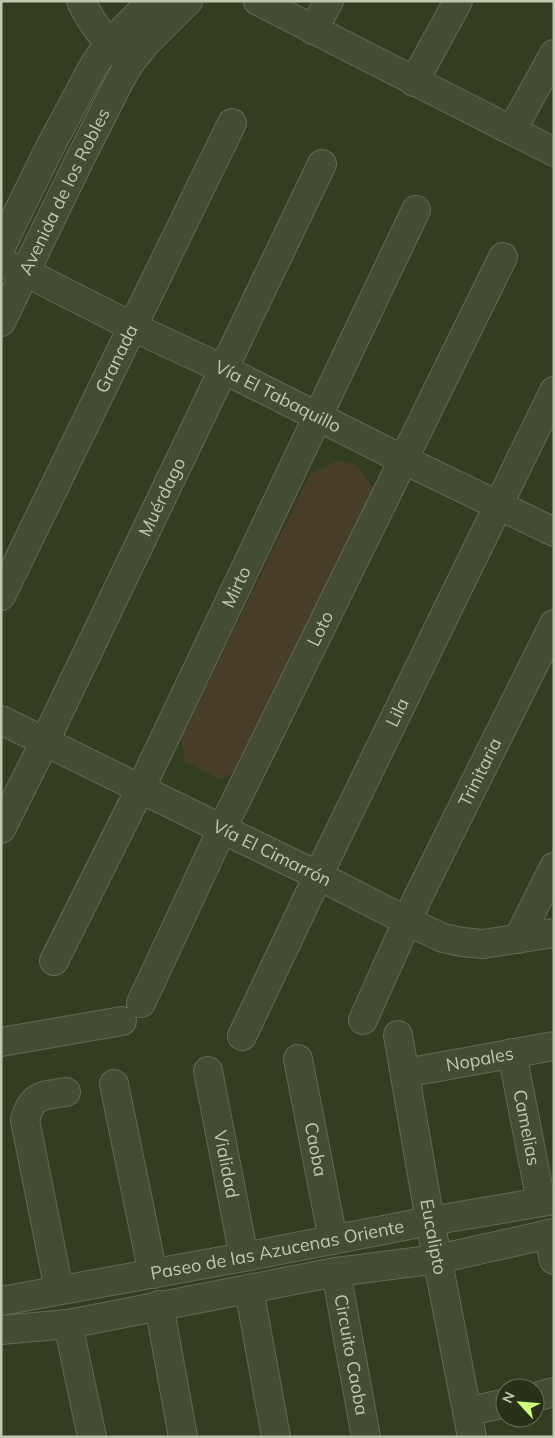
<svg xmlns="http://www.w3.org/2000/svg" width="555" height="1438" viewBox="0 0 555 1438" font-family="Mulish,sans-serif">
	<style>
		.green { fill: #463e27 }
		.lines { fill: none; stroke-linecap: round; stroke-linejoin: round }
		.minor-casing { stroke: #626b52; stroke-width: 30 }
		.minor { stroke: #444d34; stroke-width: 28 }
		.labels { text-anchor: middle; stroke-width: 4; stroke-linejoin: round; paint-order: stroke }
		.street-label { font-size: 18px; fill: #bfc9af; stroke: #293219 }
	</style>
	<rect width="100%" height="100%" fill="#333e20"/>
	<path class="green" d="M339,460L358,466L377,494L246,763L221,780L184,761L181,737L311,473Z"/>
	<g class="lines">
		<g class="minor-casing">
			<g id="minor">
				<path d="M81,1C91,22 105,41 122,56"/>
				<path d="M258,1L554,152"/>
				<path d="M313,30L329,1"/>
				<path d="M414,82L458,1"/>
				<path d="M512,130L554,54"/>
				<path d="M1,247L50,147L94,65L109,44L152,1"/>
				<path id="s1" d="M1,262L25,272L133,327L223,369L404,460L554,532"/>
				<path id="s2" d="M1,322L80,159L120,80L130,63L146,43L188,1"/>
				<path id="s3" d="M1,596L232,123"/>
				<path id="s4" d="M1,720L222,829L319,876L407,921L443,938L462,942L483,944L554,933"/>
				<path id="s5" d="M1,829L45,741L322,164"/>
				<path d="M518,939L554,867"/>
				<path id="s6" d="M54,961L149,771L416,210"/>
				<path id="s7" d="M141,1003L222,829L503,257"/>
				<path id="s8" d="M363,1020L417,899L554,624"/>
				<path id="s9" d="M398,1035L430,1221L472,1437"/>
				<path id="s10" d="M242,1036L329,853L554,391"/>
				<path d="M1,1042L122,1021"/>
				<path id="s11" d="M512,1053L541,1202"/>
				<path id="s12" d="M298,1059L333,1240"/>
				<path id="s13" d="M208,1071L244,1257"/>
				<path id="s14" d="M405,1073L554,1046"/>
				<path d="M114,1084L153,1274"/>
				<path d="M548,1234L554,1260"/>
				<path id="s15" d="M336,1272L366,1437"/>
				<path d="M249,1289L276,1437"/>
				<path d="M59,1290L25,1120C32,1094 42,1096 66,1092"/>
				<path id="s16" d="M1,1301L244,1257L430,1221L554,1200"/>
				<path d="M159,1305L183,1437"/>
				<path d="M68,1324L92,1437"/>
				<path d="M1,1330L68,1324L336,1272L438,1259L554,1233"/>
				<path d="M535,1397L554,1392"/>
				<path d="M467,1412L505,1403"/>
			</g>
		</g>
		<use href="#minor" class="minor"/>
	</g>
	<g class="labels">
		<g class="street-label">
			<text dy="6" stroke="none"><textPath href="#s2" startOffset="145">Avenida de los Robles</textPath></text>
			<text dy="6" stroke="none"><textPath href="#s3" startOffset="264">Granada</textPath></text>
			<text dy="6" stroke="none"><textPath href="#s1" startOffset="308">Vía El Tabaquillo</textPath></text>
			<text dy="6" stroke="none"><textPath href="#s5" startOffset="369">Muérdago</textPath></text>
			<text dy="6" stroke="none"><textPath href="#s6" startOffset="416">Mirto</textPath></text>
			<text dy="6" stroke="none"><textPath href="#s7" startOffset="415">Loto</textPath></text>
			<text dy="6" stroke="none"><textPath href="#s10" startOffset="359">Lila</textPath></text>
			<text dy="6" stroke="none"><textPath href="#s8" startOffset="274">Trinitaria</textPath></text>
			<text dy="6" stroke="none"><textPath href="#s4" startOffset="302">Vía El Cimarrón</textPath></text>
			<text dy="6" stroke="none"><textPath href="#s14" startOffset="76">Nopales</textPath></text>
			<text dy="6" stroke="none"><textPath href="#s11" startOffset="76">Camelias</textPath></text>
			<text dy="6" stroke="none"><textPath href="#s12" startOffset="92">Caoba</textPath></text>
			<text dy="6" stroke="none"><textPath href="#s13" startOffset="95">Vialidad</textPath></text>
			<text dy="6" stroke="none"><textPath href="#s9" startOffset="205">Eucalipto</textPath></text>
			<text dy="6" stroke="none"><textPath href="#s16" startOffset="281">Paseo de las Azucenas Oriente</textPath></text>
			<text dy="6" stroke="none"><textPath href="#s15" startOffset="84">Circuito Caoba</textPath></text>
		</g>
	</g>
	<rect width="555" height="1438" fill="none" stroke="#bfc9af" stroke-width="5"/>
	<g transform="translate(520 1403) rotate(296)"><circle r="24" fill="#293219" stroke="#656e55"/>
	<path d="M0-4L9 19L0 12L-9 19Z" fill="#cdff7e"/>
	<text y="-8" font-size="14" font-weight="bold" text-anchor="middle" fill="#bfc9af">N</text>
	</g>
</svg>
